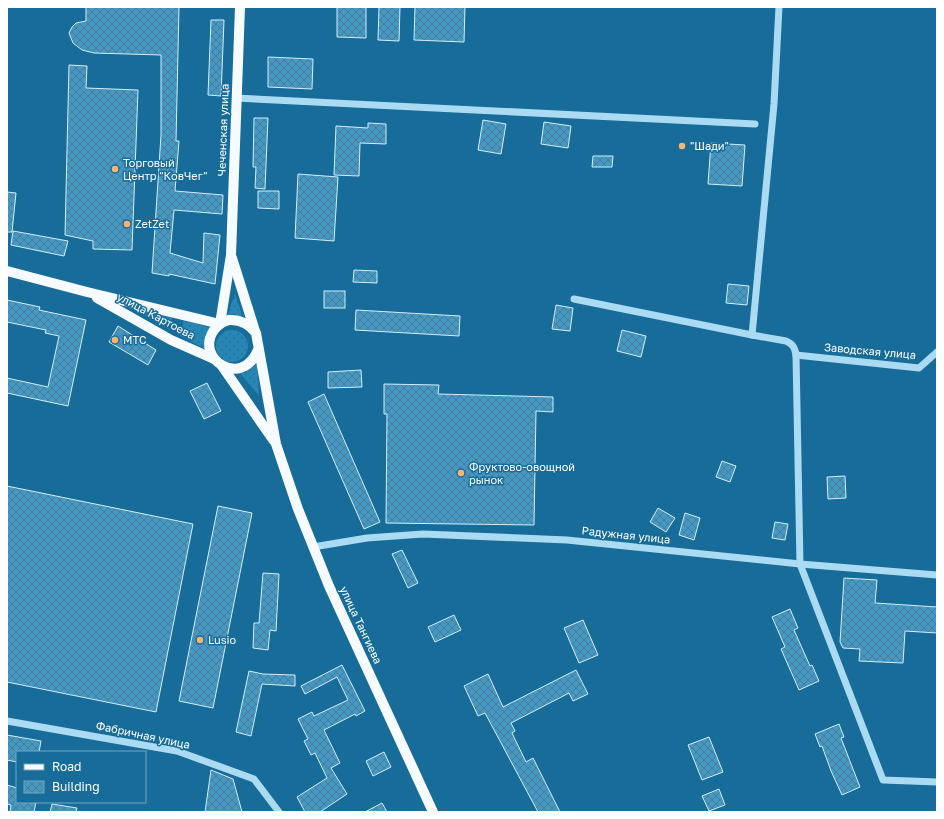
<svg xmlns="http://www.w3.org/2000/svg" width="944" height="819" viewBox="0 0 944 819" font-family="'Golos Text',sans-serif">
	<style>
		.grass { fill: url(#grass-dots) }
		.building { fill: url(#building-cross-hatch); stroke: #d3effc }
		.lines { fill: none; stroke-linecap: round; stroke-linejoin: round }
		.minor { stroke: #abdbf2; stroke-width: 7 }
		.major { stroke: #f6fbff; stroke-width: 10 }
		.poi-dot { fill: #ffb46c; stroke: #176c99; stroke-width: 1.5 }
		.labels { text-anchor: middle; stroke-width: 3; stroke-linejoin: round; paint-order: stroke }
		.street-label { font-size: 11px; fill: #fff; stroke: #176c99 }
		.poi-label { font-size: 11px; fill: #fff; stroke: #176c99; text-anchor: start }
	</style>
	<defs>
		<pattern id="grass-dots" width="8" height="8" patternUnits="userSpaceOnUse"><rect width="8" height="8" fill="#2686b6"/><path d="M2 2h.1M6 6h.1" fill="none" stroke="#356f8c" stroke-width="1.8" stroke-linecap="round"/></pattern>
		<pattern id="building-cross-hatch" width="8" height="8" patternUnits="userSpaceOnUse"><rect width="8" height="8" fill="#4498c2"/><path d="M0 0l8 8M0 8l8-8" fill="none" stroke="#477d99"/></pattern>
	</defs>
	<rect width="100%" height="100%" fill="#176c99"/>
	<g class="grass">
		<path d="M235,293L243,318L227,317Z"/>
		<path d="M123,304L172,318L169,329Z"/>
		<path d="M184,320L211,328C206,336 205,340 205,349L177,334L182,327Z"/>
		<circle cx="232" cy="346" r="16"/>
		<path d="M257,364L259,396L239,372L245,373Z"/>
	</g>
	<g class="building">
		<path d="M86,7H179L176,141H179L175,191L223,195L222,214L174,210L170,253L203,263L204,233L220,235L215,284L169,274V276L152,273L161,135V55L94,53L82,50L73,43L69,33L72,27L76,23L86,21Z"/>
		<path d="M337,7H366V38L337,37Z"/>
		<path d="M379,7H400L399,41L378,40Z"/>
		<path d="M415,7H465L464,42L414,40Z"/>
		<path d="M211,20H224L221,96L208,95Z"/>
		<path d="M268,57L313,59L312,89L268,87Z"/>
		<path d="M69,65L87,66L86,88L138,90L132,250L93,249V241L65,235Z"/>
		<path d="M254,118H268L265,189L255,188L256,167H253Z"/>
		<path d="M483,120L506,124L501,154L478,150Z"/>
		<path d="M544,122L571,126L568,148L541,144Z"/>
		<path d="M368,123L386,124V144L360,143L359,176L334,175L336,126L368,128Z"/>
		<path d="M711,143L745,145L742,186L708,184Z"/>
		<path d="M593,156H613L612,167H592Z"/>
		<path d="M298,174L338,177L334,241L295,238Z"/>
		<path d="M258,191H279V209L258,208Z"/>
		<path d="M7,192L16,193L12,232H7Z"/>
		<path d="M13,231L68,241L64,256L11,245Z"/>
		<path d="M354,270L377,271V283L353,282Z"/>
		<path d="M728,284L749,286L747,305L726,303Z"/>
		<rect x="324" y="291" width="21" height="17"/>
		<path d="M7,300L40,307L39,310L86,320L68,406L7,393V378L48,387L59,336L45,333L46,330L7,322Z"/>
		<path d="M556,305L573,308L570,331L552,329Z"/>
		<path d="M356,310L460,316L459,336L355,330Z"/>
		<path d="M118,326L156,350L148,365L109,342Z"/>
		<path d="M622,330L646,336L641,357L617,351Z"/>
		<path d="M361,370L362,387L328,388V372Z"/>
		<path d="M207,383L221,411L204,419L190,391Z"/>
		<path d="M384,384L439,385L438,394L553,397V412L536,411L534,525L386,523L387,414H384Z"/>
		<path d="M324,394L380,522L364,529L308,402Z"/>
		<path d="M722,461L736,466L730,482L716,477Z"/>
		<path d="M845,476L846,498L828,499L827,477Z"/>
		<path d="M7,486L193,524L156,712L7,682Z"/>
		<path d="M218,506L252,513L213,708L179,701Z"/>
		<path d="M658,508L675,518L666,532L650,522Z"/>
		<path d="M685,513L700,518L694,540L679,535Z"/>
		<path d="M775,522L788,524L785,540L772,538Z"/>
		<path d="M402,550L418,583L408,588L392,554Z"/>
		<path d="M263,573L279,574L276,631L270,630L268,650L253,648L254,623H259Z"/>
		<path d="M844,578L877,580L875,603L937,607V633L905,631L903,663L859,661L860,649L843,648L840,642Z"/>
		<path d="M790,609L798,628L794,630L810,666L812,665L819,681L799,690L781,649L785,647L772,617Z"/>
		<path d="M454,615L461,630L435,642L428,627Z"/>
		<path d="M583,620L598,655L579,663L564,628Z"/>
		<path d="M342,665L365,711L356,716L355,714L324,730L340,763L331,768L347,794L320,812H305L297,797L327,778L315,753L311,755L304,741L308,739L298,719L312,712L314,716L348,700L337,677L305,694L301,686Z"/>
		<path d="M576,670L588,694L573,701L569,693L511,723L515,731L512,733L526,762L533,758L560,812H538L485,713L478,716L464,686L488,674L503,707Z"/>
		<path d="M249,671L263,674L295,675V686L262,684L251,736L236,732Z"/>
		<path d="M839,724L844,737L841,738L860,787L842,795L831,771L822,746L820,747L815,734Z"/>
		<path d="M7,735L41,741L39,752H17V762L7,760Z"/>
		<path d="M709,737L723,772L702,780L688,745Z"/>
		<path d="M384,752L391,767L373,776L366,761Z"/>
		<path d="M211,770L233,779L242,812H205Z"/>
		<path d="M7,785L17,788V802H36L34,812H10L11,805L7,804Z"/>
		<path d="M719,789L725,805L709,811L702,796Z"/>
		<path d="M382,803L387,812H365Z"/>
		<path d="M52,804L77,808L76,812H50Z"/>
	</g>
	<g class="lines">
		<g class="minor">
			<path d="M779,7L774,104L752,335L786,341C793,344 795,348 796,355L800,564L883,780L937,782"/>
			<path d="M236,98L755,124"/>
			<path d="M574,299L752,335"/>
			<path d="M796,355L919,368L937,352"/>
			<path d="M313,547L367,538L423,534L567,540L800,564L937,575"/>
			<path d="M7,721L177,751L254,779L279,812"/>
		</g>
		<g class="major">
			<path d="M232,258L255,331"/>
			<path d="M7,271L87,292L220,324L231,255L240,7"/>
			<path d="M97,298L171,340L214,359"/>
			<path d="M258,350C242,389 194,359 214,330C218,325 223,321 229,320C241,319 249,324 256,333L276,444L298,509L329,586L433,812"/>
			<path d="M222,366L274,441"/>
		</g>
	</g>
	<g class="poi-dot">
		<circle cx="682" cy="146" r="4"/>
		<circle cx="115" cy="169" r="4"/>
		<circle cx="127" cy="224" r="4"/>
		<circle cx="115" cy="340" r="4"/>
		<circle cx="461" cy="473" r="4"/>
		<circle cx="200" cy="640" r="4"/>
	</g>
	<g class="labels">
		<g class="street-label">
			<text transform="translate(223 130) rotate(-88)" y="4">Чеченская улица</text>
			<text transform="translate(156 316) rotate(28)" y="4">улица Картоева</text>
			<text transform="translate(870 351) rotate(5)" y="4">Заводская улица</text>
			<text transform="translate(626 535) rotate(6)" y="4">Радужная улица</text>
			<text transform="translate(361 625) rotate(65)" y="4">улица Тангиева</text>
			<text transform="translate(143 735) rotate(12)" y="4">Фабричная улица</text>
		</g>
		<g class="poi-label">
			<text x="690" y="150">"Шади"</text>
			<text x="123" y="167">Торговый<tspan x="123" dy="13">Центр "КовЧег"</tspan></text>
			<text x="135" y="228">ZetZet</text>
			<text x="123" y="344">МТС</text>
			<text x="469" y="471">Фруктово-овощной<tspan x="469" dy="13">рынок</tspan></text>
			<text x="208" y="644">Lusio</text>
		</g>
	</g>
	<rect width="944" height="819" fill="none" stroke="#ffffff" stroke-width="16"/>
	<rect x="16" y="751" width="130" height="52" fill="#176c99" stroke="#74a7c2"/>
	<rect x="24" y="764" width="20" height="6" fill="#f6fbff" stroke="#74a7c2"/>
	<text x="52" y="771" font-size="12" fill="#ffffff">Road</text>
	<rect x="24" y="781" width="20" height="12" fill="url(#building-cross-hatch)" stroke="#74a7c2"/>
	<text x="52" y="791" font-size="12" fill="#ffffff">Building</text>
</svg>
